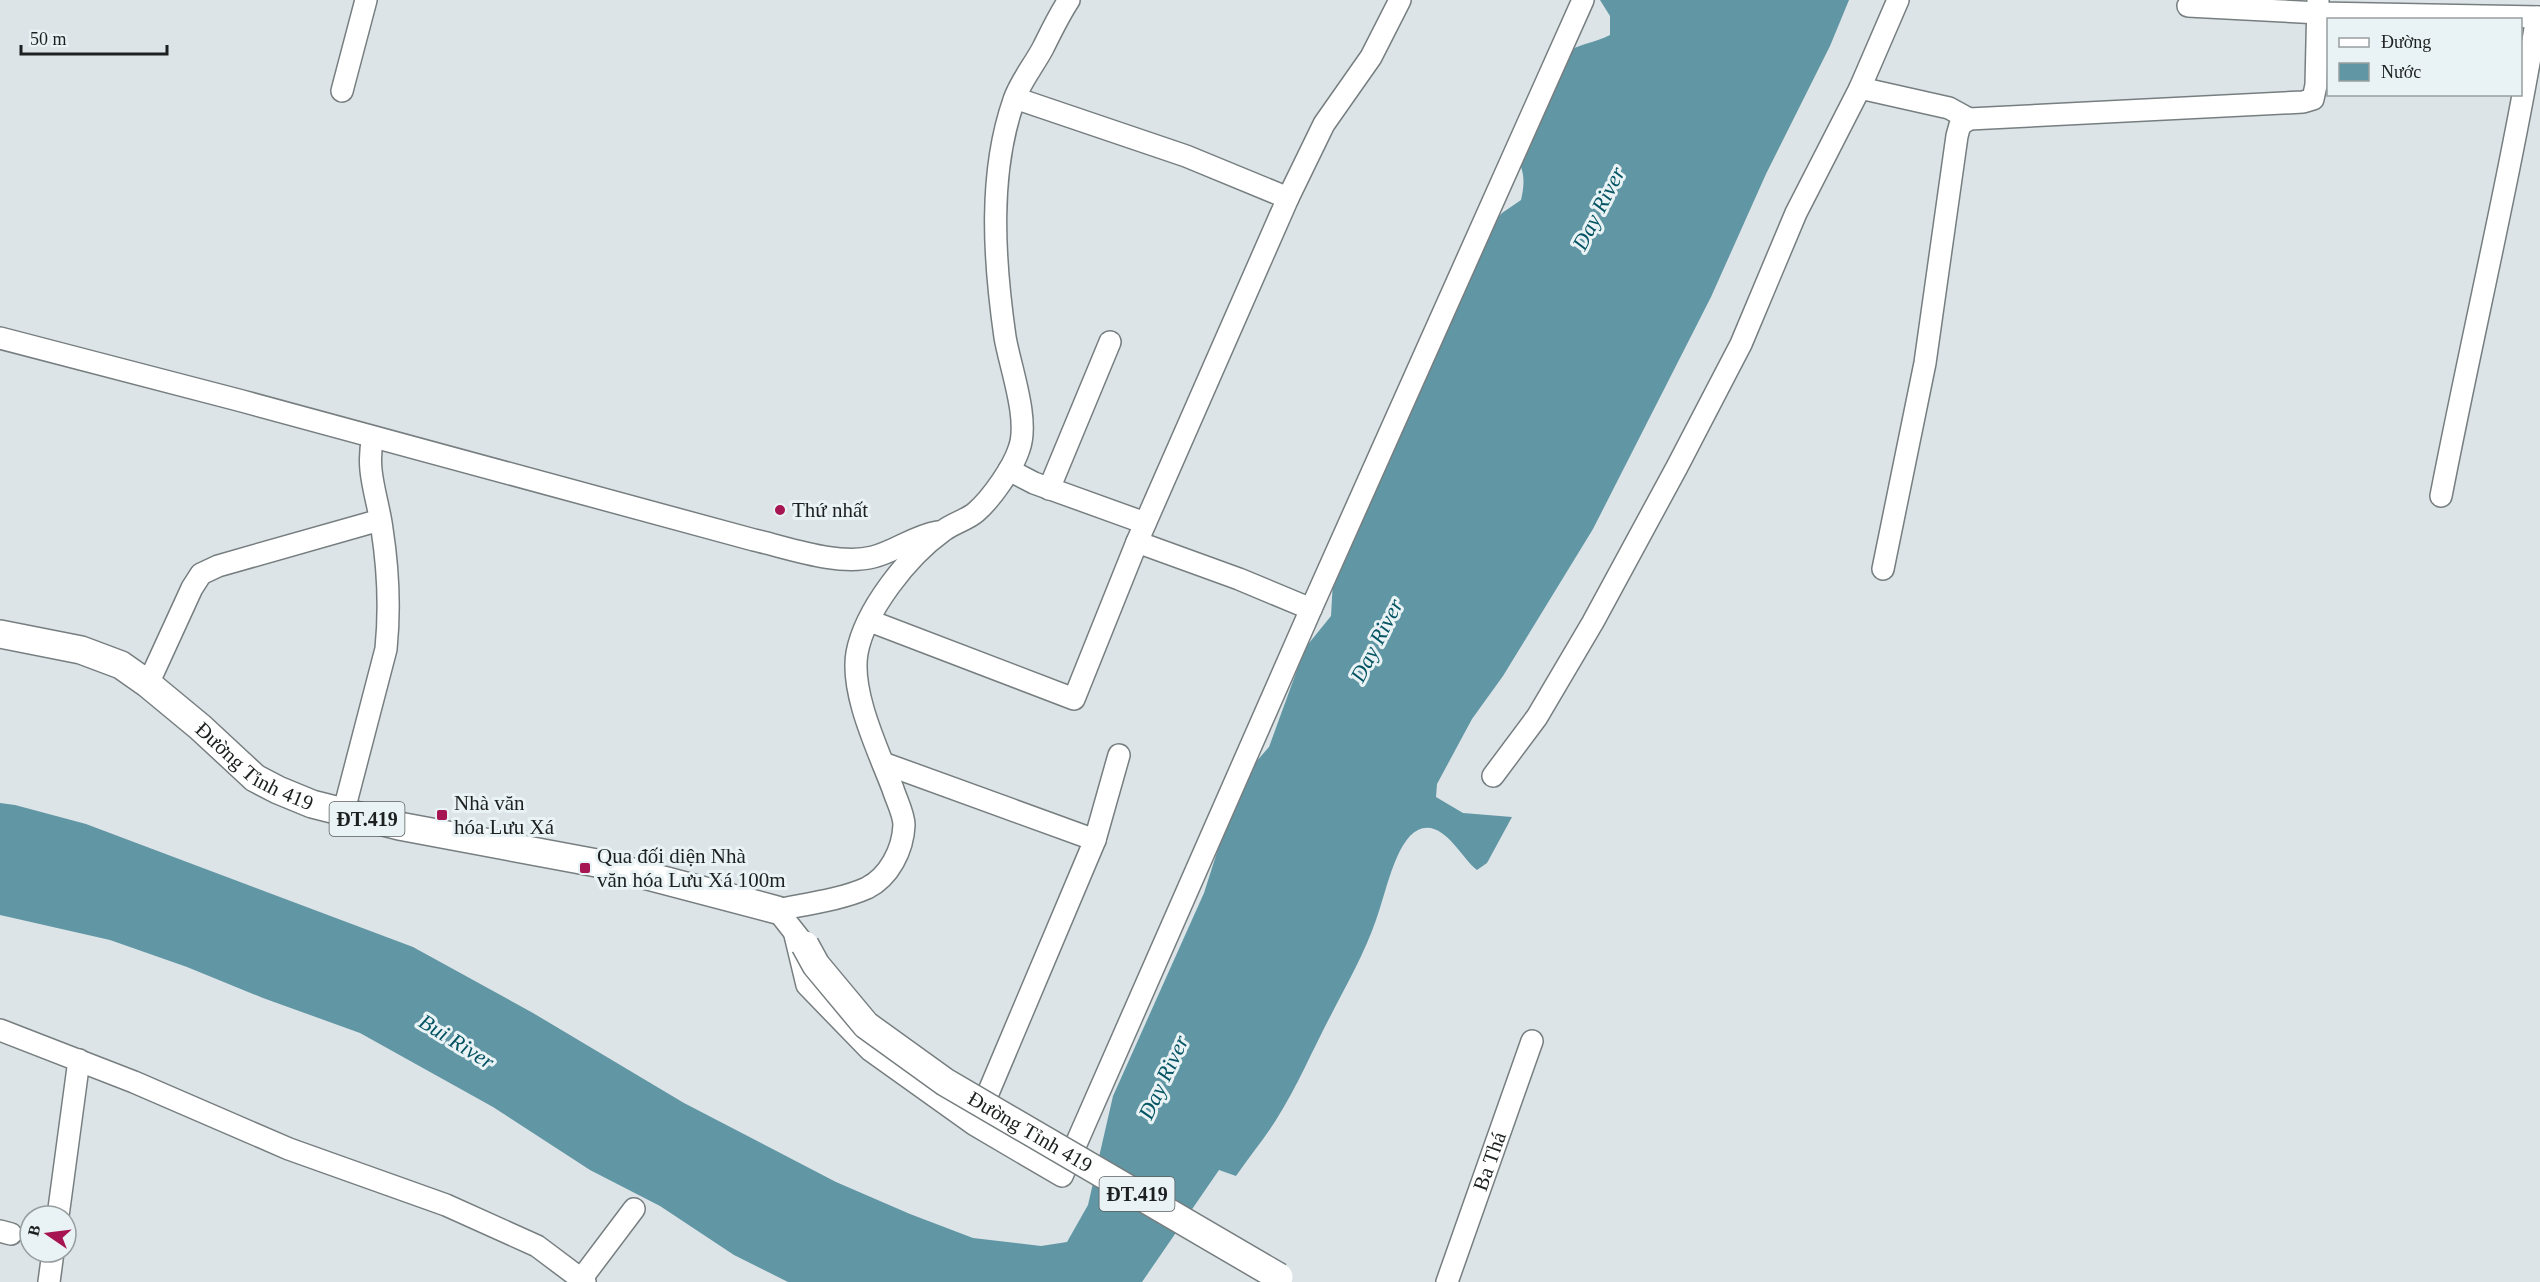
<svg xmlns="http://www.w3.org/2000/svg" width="2540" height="1282" viewBox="0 0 2540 1282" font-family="'Times New Roman',serif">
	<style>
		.water { fill: #6196a4 }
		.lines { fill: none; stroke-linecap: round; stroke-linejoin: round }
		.minor-casing { stroke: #777e80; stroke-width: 24 }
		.major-casing { stroke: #777e80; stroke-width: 30 }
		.minor { stroke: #fff; stroke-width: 21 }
		.major { stroke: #fff; stroke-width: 27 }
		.major-bridge-casing { stroke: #777e80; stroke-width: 30; stroke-linecap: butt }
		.major-bridge { stroke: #fff; stroke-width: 27 }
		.poi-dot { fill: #a61451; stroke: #e9f2f4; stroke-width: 2 }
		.labels { text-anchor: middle; stroke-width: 6; stroke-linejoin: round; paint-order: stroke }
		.shield { fill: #e9f2f4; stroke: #5a5f60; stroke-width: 1.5 }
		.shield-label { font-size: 20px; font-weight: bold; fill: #1d2020 }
		.poi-label { font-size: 21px; fill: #1d2020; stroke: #e9f2f4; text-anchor: start }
		.street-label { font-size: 21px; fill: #1d2020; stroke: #e9f2f4 }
		.water-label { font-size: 22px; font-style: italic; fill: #055463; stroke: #e9f2f4 }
	</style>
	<rect width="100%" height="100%" fill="#dce4e7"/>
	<path class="water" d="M1600,0H1849L1830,46L1766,174L1711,297L1593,529L1503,676L1472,719L1437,784L1436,797L1463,813L1512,817L1487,863L1477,870C1461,858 1443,818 1418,830C1395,841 1385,897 1376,920C1365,952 1347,984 1331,1015C1313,1049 1297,1087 1276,1120C1264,1139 1249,1157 1236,1176L1219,1170L1142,1282H788L734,1255L660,1206L590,1170L493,1107L360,1033L263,998L187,967L110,940L0,915V803L15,805L86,824L413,947L533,1013L684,1103L836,1182L910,1214L973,1238L1041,1246L1067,1242L1088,1205L1113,1096L1204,893L1240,780L1269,747L1305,648L1331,616L1333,580L1491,225L1502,213L1521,200C1525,183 1525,170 1515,155L1563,54C1578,44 1594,43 1610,35V16Z"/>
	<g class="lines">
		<g class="minor-casing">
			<g id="minor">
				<path d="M2188,6L2319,13L2540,17"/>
				<path d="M1860,88L1898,0"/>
				<path d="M342,91L366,0"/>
				<path d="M1015,98L1186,156L1288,198"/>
				<path d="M0,338L242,401L754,540C789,548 838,566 873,557C896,551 914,536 937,532"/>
				<path d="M1009,470L1034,483L1145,523"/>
				<path d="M1049,489L1110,342"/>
				<path d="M2441,496C2472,336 2510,178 2537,17"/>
				<path d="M1137,542L1239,579L1311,609"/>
				<path d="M1883,569L1925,363L1957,136L1960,125L1969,119"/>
				<path d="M870,621L1074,699L1137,542L1288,198L1324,124L1371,57L1400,0"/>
				<path d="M148,684L192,588L201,574L218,566L380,520"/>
				<path d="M883,763L1095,840"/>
				<path d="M1493,776L1537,717L1593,622L1677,467L1741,344L1796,213L1860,88L1949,108L1969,119L2303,102L2313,99L2316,85L2318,0"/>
				<path d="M343,814L386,649C390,610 388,568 382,529C378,498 365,470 373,438"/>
				<path d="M795,935L807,985L870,1050L975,1125L1062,1176L1311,609L1583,0"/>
				<path d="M803,943L777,910C806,904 840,900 867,888C889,877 903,850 904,825C904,814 896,799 893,789C879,752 850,693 857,653C865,610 908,556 943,531C953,523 967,520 976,512C991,499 1013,468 1019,449C1030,420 1010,367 1005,337C994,260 988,174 1014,100C1020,82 1034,65 1043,48C1051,32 1059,15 1069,0"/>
				<path d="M0,1030L134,1082L289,1149L446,1205L537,1246L585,1282"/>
				<path d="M978,1117L1095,840L1119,755"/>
				<path d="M58,1216L79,1060"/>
				<path d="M0,1231L11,1234"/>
				<path d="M49,1282L53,1252"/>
				<path d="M579,1282L634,1209"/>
				<path id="s1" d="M1447,1282L1532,1041"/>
			</g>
		</g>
		<g class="major-casing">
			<g id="major">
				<path id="s2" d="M0,634L81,650L121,665L148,684L200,727L255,778L278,790L312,804L399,826L602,864L777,910"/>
			</g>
		</g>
		<use href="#minor" class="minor"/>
		<use href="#major" class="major"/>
		<g class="major-bridge-casing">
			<g id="major-bridge">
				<path id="s3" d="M805,945L816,965L866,1025L945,1082L1279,1277"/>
			</g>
		</g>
		<use href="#major-bridge" class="major-bridge"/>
	</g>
	<g class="poi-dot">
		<circle cx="780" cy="510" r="6"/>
		<rect x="436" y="809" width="12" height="12" rx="3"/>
		<rect x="579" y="862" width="12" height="12" rx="3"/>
	</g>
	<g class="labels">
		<g class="shield">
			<rect x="329.5" y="802" width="75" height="34" rx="4.5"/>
			<rect x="1099.5" y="1177" width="75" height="34" rx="4.5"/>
		</g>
		<g class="shield-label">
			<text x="367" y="826">ĐT.419</text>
			<text x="1137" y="1201">ĐT.419</text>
		</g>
		<g class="poi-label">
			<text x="792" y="517">Thứ nhất</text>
			<text x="454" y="810">Nhà văn<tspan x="454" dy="24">hóa Lưu Xá</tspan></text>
			<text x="597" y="863">Qua đối diện Nhà<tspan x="597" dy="24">văn hóa Lưu Xá 100m</tspan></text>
		</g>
		<g class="street-label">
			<text dy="7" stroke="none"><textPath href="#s2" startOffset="294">Đường Tỉnh 419</textPath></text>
			<text dy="7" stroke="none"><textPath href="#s3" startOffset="297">Đường Tỉnh 419</textPath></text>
			<text dy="7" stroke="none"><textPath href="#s1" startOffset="128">Ba Thá</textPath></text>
		</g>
		<g class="water-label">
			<text transform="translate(1598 208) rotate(-63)" y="8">Day River</text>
			<text transform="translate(1376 640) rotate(-63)" y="8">Day River</text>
			<text transform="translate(457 1041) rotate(32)" y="8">Bui River</text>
			<text transform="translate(1163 1077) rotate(-65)" y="8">Day River</text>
		</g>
	</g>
	<rect x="2327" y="18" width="195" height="78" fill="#e9f2f4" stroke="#979e9f" stroke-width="1.5"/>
	<rect x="2339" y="38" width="30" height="9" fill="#ffffff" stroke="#979e9f" stroke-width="1.5"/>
	<text x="2381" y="48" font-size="18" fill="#1d2020">Đường</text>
	<rect x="2339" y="63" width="30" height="18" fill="#6196a4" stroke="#979e9f" stroke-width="1.5"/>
	<text x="2381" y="78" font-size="18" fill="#1d2020">Nước</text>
	<g transform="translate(48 1234) rotate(284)"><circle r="28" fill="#e9f2f4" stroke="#979e9f" stroke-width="1.5"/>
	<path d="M0-4.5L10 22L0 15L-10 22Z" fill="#a61451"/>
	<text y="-9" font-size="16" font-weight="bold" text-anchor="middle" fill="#1d2020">B</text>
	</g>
	<path d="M21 45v9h146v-9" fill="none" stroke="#1d2020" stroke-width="3"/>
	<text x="30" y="45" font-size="18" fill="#1d2020" stroke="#e9f2f4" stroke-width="4.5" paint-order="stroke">50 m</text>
</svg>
